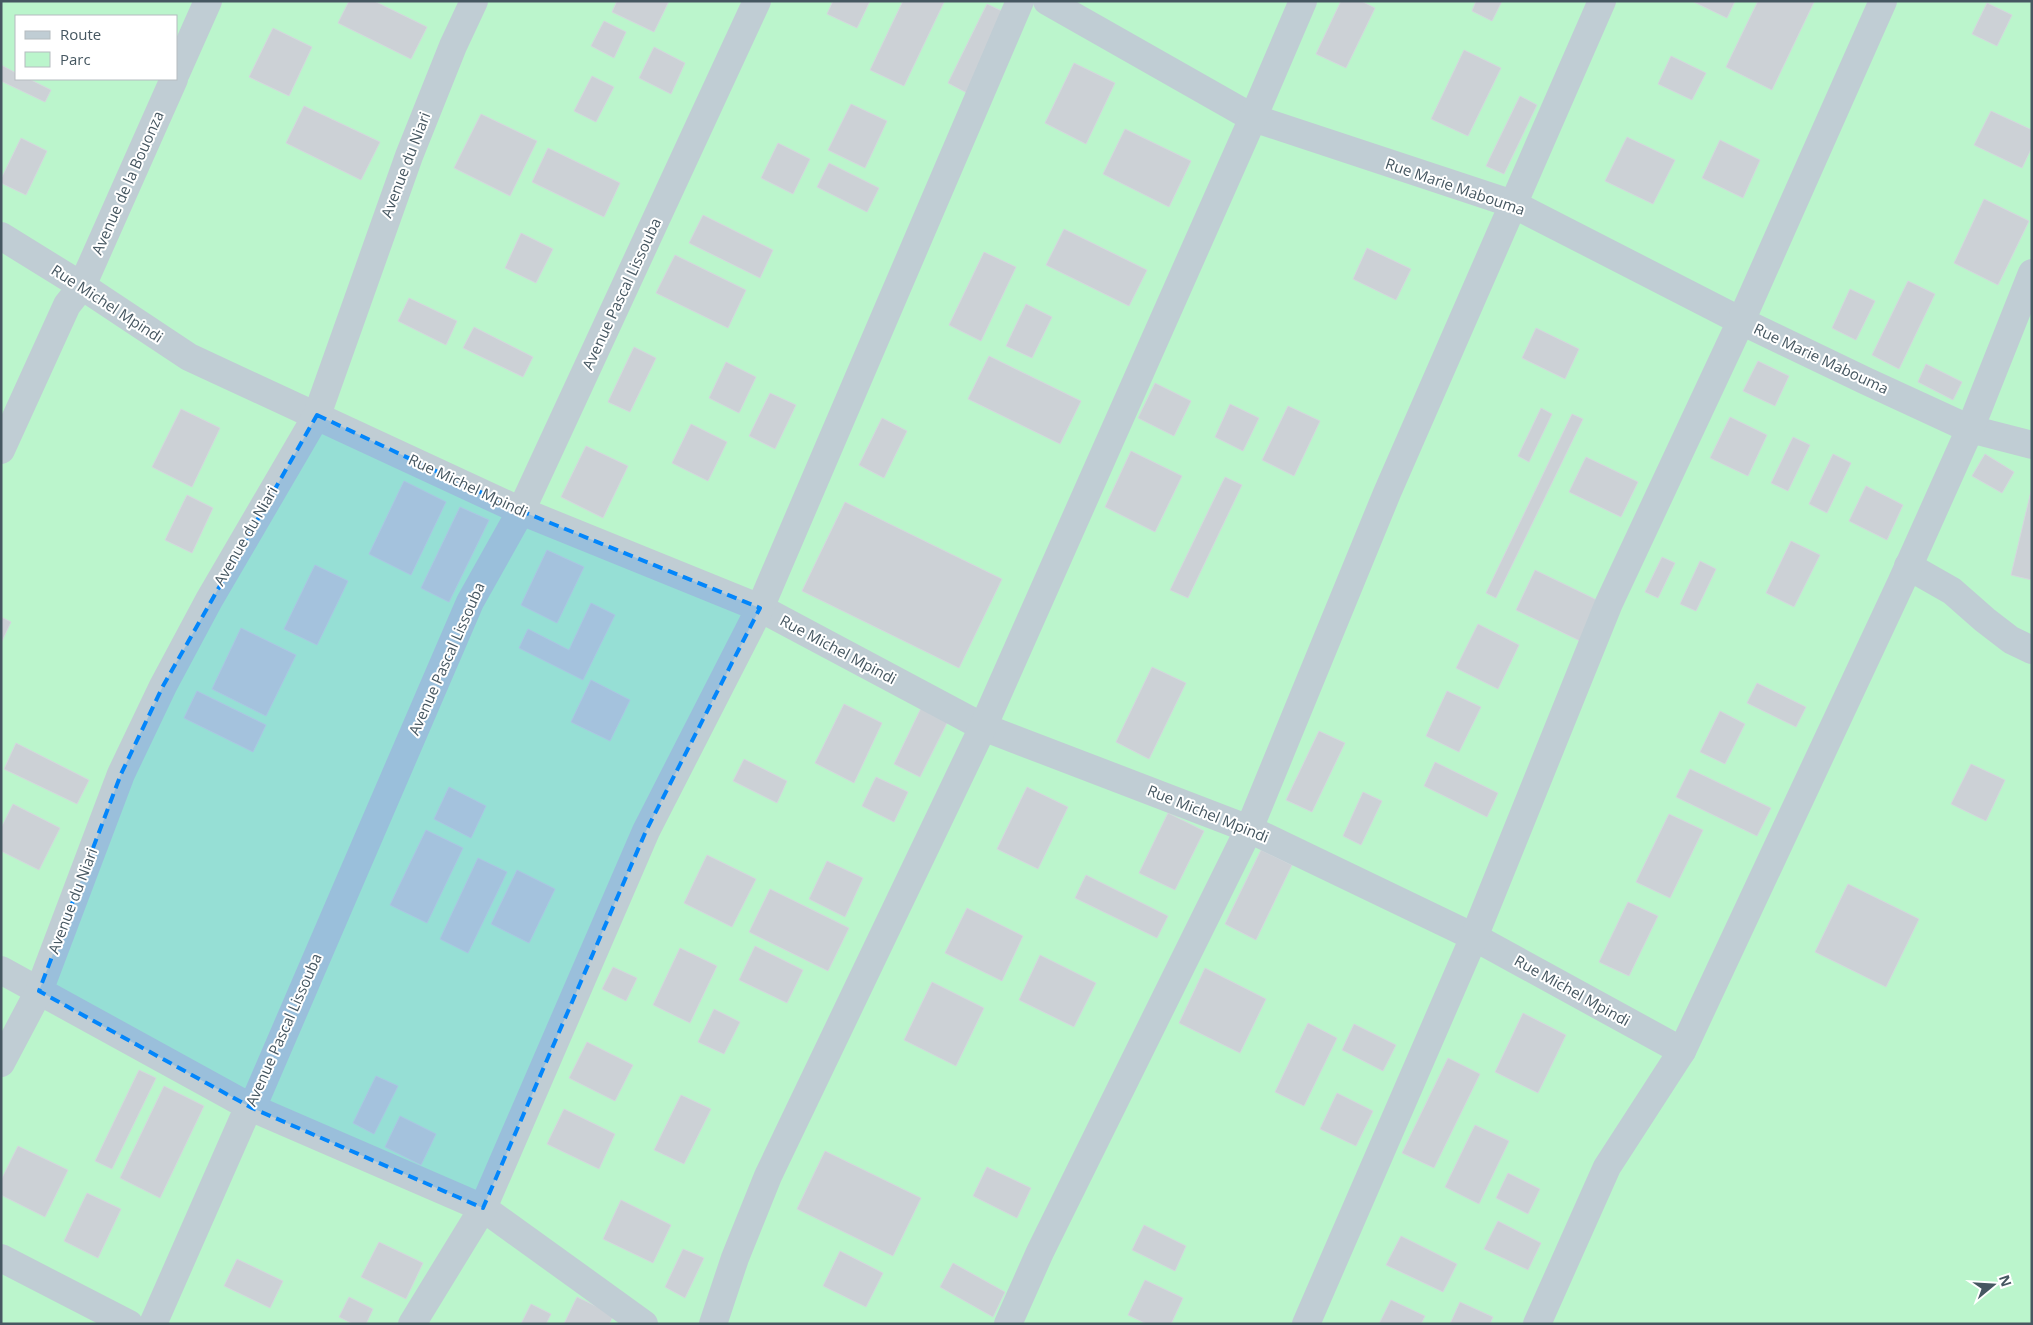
<svg xmlns="http://www.w3.org/2000/svg" width="2033" height="1325" viewBox="0 0 2033 1325" font-family="'Open Sans',sans-serif">
	<style>
		.green { fill: #bbf5cc; fill-rule: evenodd }
		.building { fill: #ccd1d6; stroke: #d4d8dd }
		.lines { fill: none; stroke-linecap: round; stroke-linejoin: round }
		.minor { stroke: #c0cdd4; stroke-width: 28 }
		.marked { fill: #0386fb; fill-opacity: 0.2; stroke: #0386fb; stroke-width: 4; stroke-dasharray: 10 6; stroke-linejoin: round }
		.labels { text-anchor: middle; stroke-width: 4; stroke-linejoin: round; paint-order: stroke }
		.street-label { font-size: 15px; fill: #465761; stroke: #fff }
	</style>
	<rect width="100%" height="100%" fill="#f4f1f1"/>
	<path class="green" d="M1,1H2032V1324H1ZM16,16H176V79H16Z"/>
	<g class="building">
		<path d="M349,1H374L427,27L411,59L338,23Z"/>
		<path d="M617,1H669L654,32L612,12Z"/>
		<path d="M833,1H870L857,28L827,14Z"/>
		<path d="M903,1L944,2L904,86L870,70Z"/>
		<path d="M1341,1H1361L1375,8L1346,68L1316,54Z"/>
		<path d="M1476,1H1502L1492,21L1472,11Z"/>
		<path d="M1692,1H1735L1727,18Z"/>
		<path d="M1758,1L1814,2L1772,90L1726,67Z"/>
		<path d="M1987,3L2012,15L1997,46L1972,34Z"/>
		<path d="M987,4L1008,14L969,94L948,83Z"/>
		<path d="M604,21L626,32L614,58L591,46Z"/>
		<path d="M273,28L312,47L289,96L249,77Z"/>
		<path d="M654,47L685,63L671,94L639,78Z"/>
		<path d="M1464,50L1501,68L1468,136L1431,119Z"/>
		<path d="M1671,56L1706,73L1692,100L1658,84Z"/>
		<path d="M1074,63L1115,83L1086,144L1045,123Z"/>
		<path d="M1,65L16,73V79H29L51,90L45,102L1,81Z"/>
		<path d="M592,76L614,87L596,122L574,111Z"/>
		<path d="M1520,96L1537,105L1504,174L1486,166Z"/>
		<path d="M851,104L887,121L865,168L828,150Z"/>
		<path d="M304,106L380,142L361,180L286,143Z"/>
		<path d="M1991,111L2032,130V147L2022,168L1974,145Z"/>
		<path d="M481,114L537,141L510,196L454,168Z"/>
		<path d="M1125,129L1191,161L1169,207L1103,174Z"/>
		<path d="M1627,137L1675,160L1653,204L1605,181Z"/>
		<path d="M21,138L47,151L26,195L1,183V179Z"/>
		<path d="M1720,140L1760,160L1743,198L1702,178Z"/>
		<path d="M778,143L810,159L793,194L761,178Z"/>
		<path d="M548,148L620,183L604,217L532,182Z"/>
		<path d="M829,163L879,188L867,212L817,187Z"/>
		<path d="M1984,199L2029,221L1998,285L1954,263Z"/>
		<path d="M703,215L773,250L760,278L689,243Z"/>
		<path d="M1064,229L1147,270L1129,306L1046,265Z"/>
		<path d="M521,233L553,249L536,283L505,268Z"/>
		<path d="M1367,248L1411,269L1396,300L1353,279Z"/>
		<path d="M984,252L1016,267L981,341L949,325Z"/>
		<path d="M675,255L746,290L728,328L656,293Z"/>
		<path d="M1908,281L1935,294L1899,369L1872,355Z"/>
		<path d="M1850,289L1875,301L1856,340L1832,328Z"/>
		<path d="M409,298L457,321L446,345L398,321Z"/>
		<path d="M1026,304L1052,317L1032,358L1006,346Z"/>
		<path d="M474,327L533,357L523,377L463,348Z"/>
		<path d="M1536,328L1579,349L1565,379L1522,358Z"/>
		<path d="M634,347L656,358L630,412L608,402Z"/>
		<path d="M989,356L1081,401L1060,444L968,399Z"/>
		<path d="M1758,361L1789,376L1775,406L1743,391Z"/>
		<path d="M726,362L756,377L739,413L709,398Z"/>
		<path d="M1926,364L1962,382L1953,400L1918,382Z"/>
		<path d="M1155,383L1191,401L1174,436L1138,418Z"/>
		<path d="M770,393L796,405L775,449L749,436Z"/>
		<path d="M1230,404L1259,418L1243,451L1215,437Z"/>
		<path d="M1288,406L1320,421L1294,476L1262,460Z"/>
		<path d="M1541,408L1552,414L1529,462L1518,456Z"/>
		<path d="M181,409L220,428L192,487L152,467Z"/>
		<path d="M1572,414L1583,419L1496,598L1486,593Z"/>
		<path d="M1730,417L1767,435L1748,476L1710,458Z"/>
		<path d="M882,418L907,431L884,478L859,465Z"/>
		<path d="M691,424L727,442L708,481L672,463Z"/>
		<path d="M1793,437L1810,445L1788,491L1771,483Z"/>
		<path d="M586,446L628,466L603,518L561,497Z"/>
		<path d="M1131,451L1182,476L1155,532L1105,507Z"/>
		<path d="M1833,454L1851,463L1827,513L1809,504Z"/>
		<path d="M1985,454L2014,472L2002,493L1972,476Z"/>
		<path d="M1586,457L1638,482L1621,517L1569,492Z"/>
		<path d="M1225,477L1242,485L1188,598L1170,590Z"/>
		<path d="M404,481L446,502L411,575L369,554Z"/>
		<path d="M1866,486L1903,505L1887,540L1849,521Z"/>
		<path d="M2032,487V580L2011,575Z"/>
		<path d="M187,495L213,508L192,553L165,540Z"/>
		<path d="M845,502L1002,579L959,668L802,591Z"/>
		<path d="M460,507L489,520L449,602L421,588Z"/>
		<path d="M1791,541L1820,555L1794,607L1766,593Z"/>
		<path d="M547,550L584,567L557,623L521,605Z"/>
		<path d="M1662,557L1675,563L1658,598L1645,592Z"/>
		<path d="M1700,561L1716,569L1696,611L1680,604Z"/>
		<path d="M315,565L348,581L317,645L284,629Z"/>
		<path d="M1535,570L1599,601L1580,641L1516,610Z"/>
		<path d="M591,603L615,615L583,680L519,648L528,629L569,650Z"/>
		<path d="M1,617L11,622L1,643Z"/>
		<path d="M1478,624L1519,645L1498,689L1456,668Z"/>
		<path d="M241,628L296,655L266,716L212,689Z"/>
		<path d="M1152,667L1186,683L1149,759L1116,742Z"/>
		<path d="M591,680L630,700L610,741L571,722Z"/>
		<path d="M1757,683L1806,707L1796,727L1747,703Z"/>
		<path d="M197,691L266,725L253,752L184,718Z"/>
		<path d="M1447,691L1481,707L1459,752L1426,736Z"/>
		<path d="M844,704L882,723L854,783L815,763Z"/>
		<path d="M923,704L950,717L920,777L894,764Z"/>
		<path d="M1720,711L1745,724L1725,764L1700,752Z"/>
		<path d="M1319,731L1345,743L1312,812L1286,800Z"/>
		<path d="M16,743L89,780L77,804L4,769Z"/>
		<path d="M744,759L787,781L777,803L733,781Z"/>
		<path d="M1435,762L1498,793L1487,817L1424,786Z"/>
		<path d="M1971,764L2005,780L1986,821L1951,804Z"/>
		<path d="M1690,769L1771,808L1757,836L1676,797Z"/>
		<path d="M876,777L908,792L894,822L862,806Z"/>
		<path d="M449,787L486,806L471,838L434,819Z"/>
		<path d="M1027,787L1068,807L1038,869L997,849Z"/>
		<path d="M1363,792L1382,801L1361,845L1343,836Z"/>
		<path d="M13,804L60,828L39,870L1,851V828Z"/>
		<path d="M1168,813L1204,831L1175,890L1139,873Z"/>
		<path d="M1669,814L1703,830L1670,898L1636,882Z"/>
		<path d="M426,830L463,848L427,923L390,905Z"/>
		<path d="M1261,850L1292,865L1256,940L1225,924Z"/>
		<path d="M707,855L756,879L732,927L684,903Z"/>
		<path d="M478,858L507,872L468,953L440,939Z"/>
		<path d="M827,861L863,878L845,917L809,899Z"/>
		<path d="M517,870L555,889L529,943L491,924Z"/>
		<path d="M1086,875L1168,916L1157,938L1075,898Z"/>
		<path d="M1848,884L1919,919L1886,987L1815,952Z"/>
		<path d="M770,889L849,928L828,971L749,932Z"/>
		<path d="M1628,902L1658,916L1629,976L1599,962Z"/>
		<path d="M967,908L1023,936L1002,981L945,953Z"/>
		<path d="M755,946L803,970L787,1003L739,980Z"/>
		<path d="M680,948L717,966L690,1023L653,1005Z"/>
		<path d="M1040,955L1096,983L1074,1027L1019,1000Z"/>
		<path d="M613,967L637,978L626,1001L602,989Z"/>
		<path d="M1205,968L1266,999L1240,1053L1179,1023Z"/>
		<path d="M932,982L984,1008L956,1066L904,1040Z"/>
		<path d="M714,1009L740,1022L724,1054L698,1042Z"/>
		<path d="M1523,1013L1566,1035L1538,1093L1495,1072Z"/>
		<path d="M1308,1023L1337,1038L1304,1106L1275,1092Z"/>
		<path d="M1354,1024L1396,1045L1383,1071L1342,1050Z"/>
		<path d="M587,1042L633,1065L615,1101L569,1078Z"/>
		<path d="M1448,1058L1480,1074L1434,1168L1402,1153Z"/>
		<path d="M139,1070L156,1078L112,1169L95,1161Z"/>
		<path d="M376,1076L398,1086L374,1134L353,1123Z"/>
		<path d="M164,1086L204,1106L160,1198L120,1178Z"/>
		<path d="M1337,1093L1373,1111L1356,1146L1320,1129Z"/>
		<path d="M681,1095L711,1109L684,1164L654,1150Z"/>
		<path d="M564,1109L615,1134L599,1169L547,1144Z"/>
		<path d="M400,1116L436,1134L421,1165L385,1147Z"/>
		<path d="M1475,1125L1509,1141L1479,1204L1445,1187Z"/>
		<path d="M18,1146L68,1170L45,1217L1,1195V1180Z"/>
		<path d="M825,1151L921,1198L893,1256L797,1209Z"/>
		<path d="M987,1167L1031,1188L1017,1218L973,1196Z"/>
		<path d="M1508,1173L1540,1189L1528,1214L1496,1198Z"/>
		<path d="M87,1193L121,1209L98,1258L64,1241Z"/>
		<path d="M621,1200L671,1225L653,1263L603,1239Z"/>
		<path d="M1498,1221L1541,1243L1528,1270L1484,1249Z"/>
		<path d="M1144,1225L1186,1246L1175,1271L1132,1250Z"/>
		<path d="M1401,1236L1457,1264L1443,1292L1386,1265Z"/>
		<path d="M379,1242L423,1263L406,1299L361,1277Z"/>
		<path d="M683,1249L704,1258L685,1298L665,1287Z"/>
		<path d="M840,1251L883,1273L866,1307L823,1286Z"/>
		<path d="M237,1259L283,1281L270,1308L224,1286Z"/>
		<path d="M953,1263L1005,1292L993,1317L940,1287Z"/>
		<path d="M1145,1280L1183,1298L1171,1324H1147L1128,1315Z"/>
		<path d="M349,1297L373,1309L366,1324H353L339,1317Z"/>
		<path d="M577,1297L614,1315L609,1324H564Z"/>
		<path d="M1391,1300L1425,1316L1421,1324H1379Z"/>
		<path d="M1460,1302L1493,1317L1490,1324H1450Z"/>
		<path d="M531,1304L551,1314L546,1324H521Z"/>
	</g>
	<g class="lines">
		<g class="minor">
			<path d="M1047,1L1253,118L1513,204L1741,321L1866,381L1970,429L2032,445"/>
			<path d="M176,73L208,1"/>
			<path d="M1,236L82,286L189,357L521,511L760,608L983,727L1249,829L1474,937L1682,1051"/>
			<path d="M1,450L67,305L82,286L174,79"/>
			<path d="M1908,566L1952,591L1985,620L2011,640L2032,650"/>
			<path d="M1,970L252,1108L483,1208L644,1324"/>
			<path d="M1,1063L39,991L121,774L163,686L209,600L317,415L409,156L453,46L474,1"/>
			<path d="M1,1258L129,1324"/>
			<path d="M153,1324L245,1115L252,1108L470,602L521,511L757,1"/>
			<path d="M412,1324L483,1208L646,831L760,608L1020,1"/>
			<path d="M713,1324L735,1258L768,1176L983,727L1253,118L1303,1"/>
			<path d="M1008,1324L1040,1252L1249,829L1387,493L1602,1"/>
			<path d="M1306,1324L1474,937L1609,603L1741,321L1883,1"/>
			<path d="M1537,1324L1607,1167L1682,1051L1901,583L1970,429L2032,273"/>
		</g>
	</g>
	<path class="marked" d="M317,415L521,511L760,608L646,831L483,1208L252,1108L39,991L121,774L163,686Z"/>
	<g class="labels">
		<g class="street-label">
			<text transform="translate(406 165) rotate(-69)" y="5">Avenue du Niari</text>
			<text transform="translate(128 183) rotate(-66)" y="5">Avenue de la Bouonza</text>
			<text transform="translate(1455 187) rotate(19)" y="5">Rue Marie Mabouma</text>
			<text transform="translate(622 294) rotate(-65)" y="5">Avenue Pascal Lissouba</text>
			<text transform="translate(107 304) rotate(33)" y="5">Rue Michel Mpindi</text>
			<text transform="translate(1821 359) rotate(25)" y="5">Rue Marie Mabouma</text>
			<text transform="translate(468 486) rotate(25)" y="5">Rue Michel Mpindi</text>
			<text transform="translate(246 536) rotate(-60)" y="5">Avenue du Niari</text>
			<text transform="translate(838 650) rotate(28)" y="5">Rue Michel Mpindi</text>
			<text transform="translate(447 659) rotate(-66)" y="5">Avenue Pascal Lissouba</text>
			<text transform="translate(1208 814) rotate(22)" y="5">Rue Michel Mpindi</text>
			<text transform="translate(73 901) rotate(-69)" y="5">Avenue du Niari</text>
			<text transform="translate(1572 991) rotate(29)" y="5">Rue Michel Mpindi</text>
			<text transform="translate(284 1030) rotate(-66)" y="5">Avenue Pascal Lissouba</text>
		</g>
	</g>
	<rect width="2033" height="1325" fill="none" stroke="#465761" stroke-width="5"/>
	<rect x="15" y="15" width="162" height="65" fill="#ffffff" stroke="#b5bcc0"/>
	<rect x="25" y="31" width="25" height="8" fill="#c0cdd4" stroke="#b5bcc0"/>
	<text x="60" y="40" font-size="15" fill="#465761">Route</text>
	<rect x="25" y="52" width="25" height="15" fill="#bbf5cc" stroke="#b5bcc0"/>
	<text x="60" y="65" font-size="15" fill="#465761">Parc</text>
	<g transform="translate(1993 1285) rotate(72)" stroke="#ffffff" stroke-width="4" paint-order="stroke">
	<path d="M0-4L9 19L0 12L-9 19Z" fill="#465761"/>
	<text y="-8" font-size="14" font-weight="bold" text-anchor="middle" fill="#465761">N</text>
	</g>
</svg>
